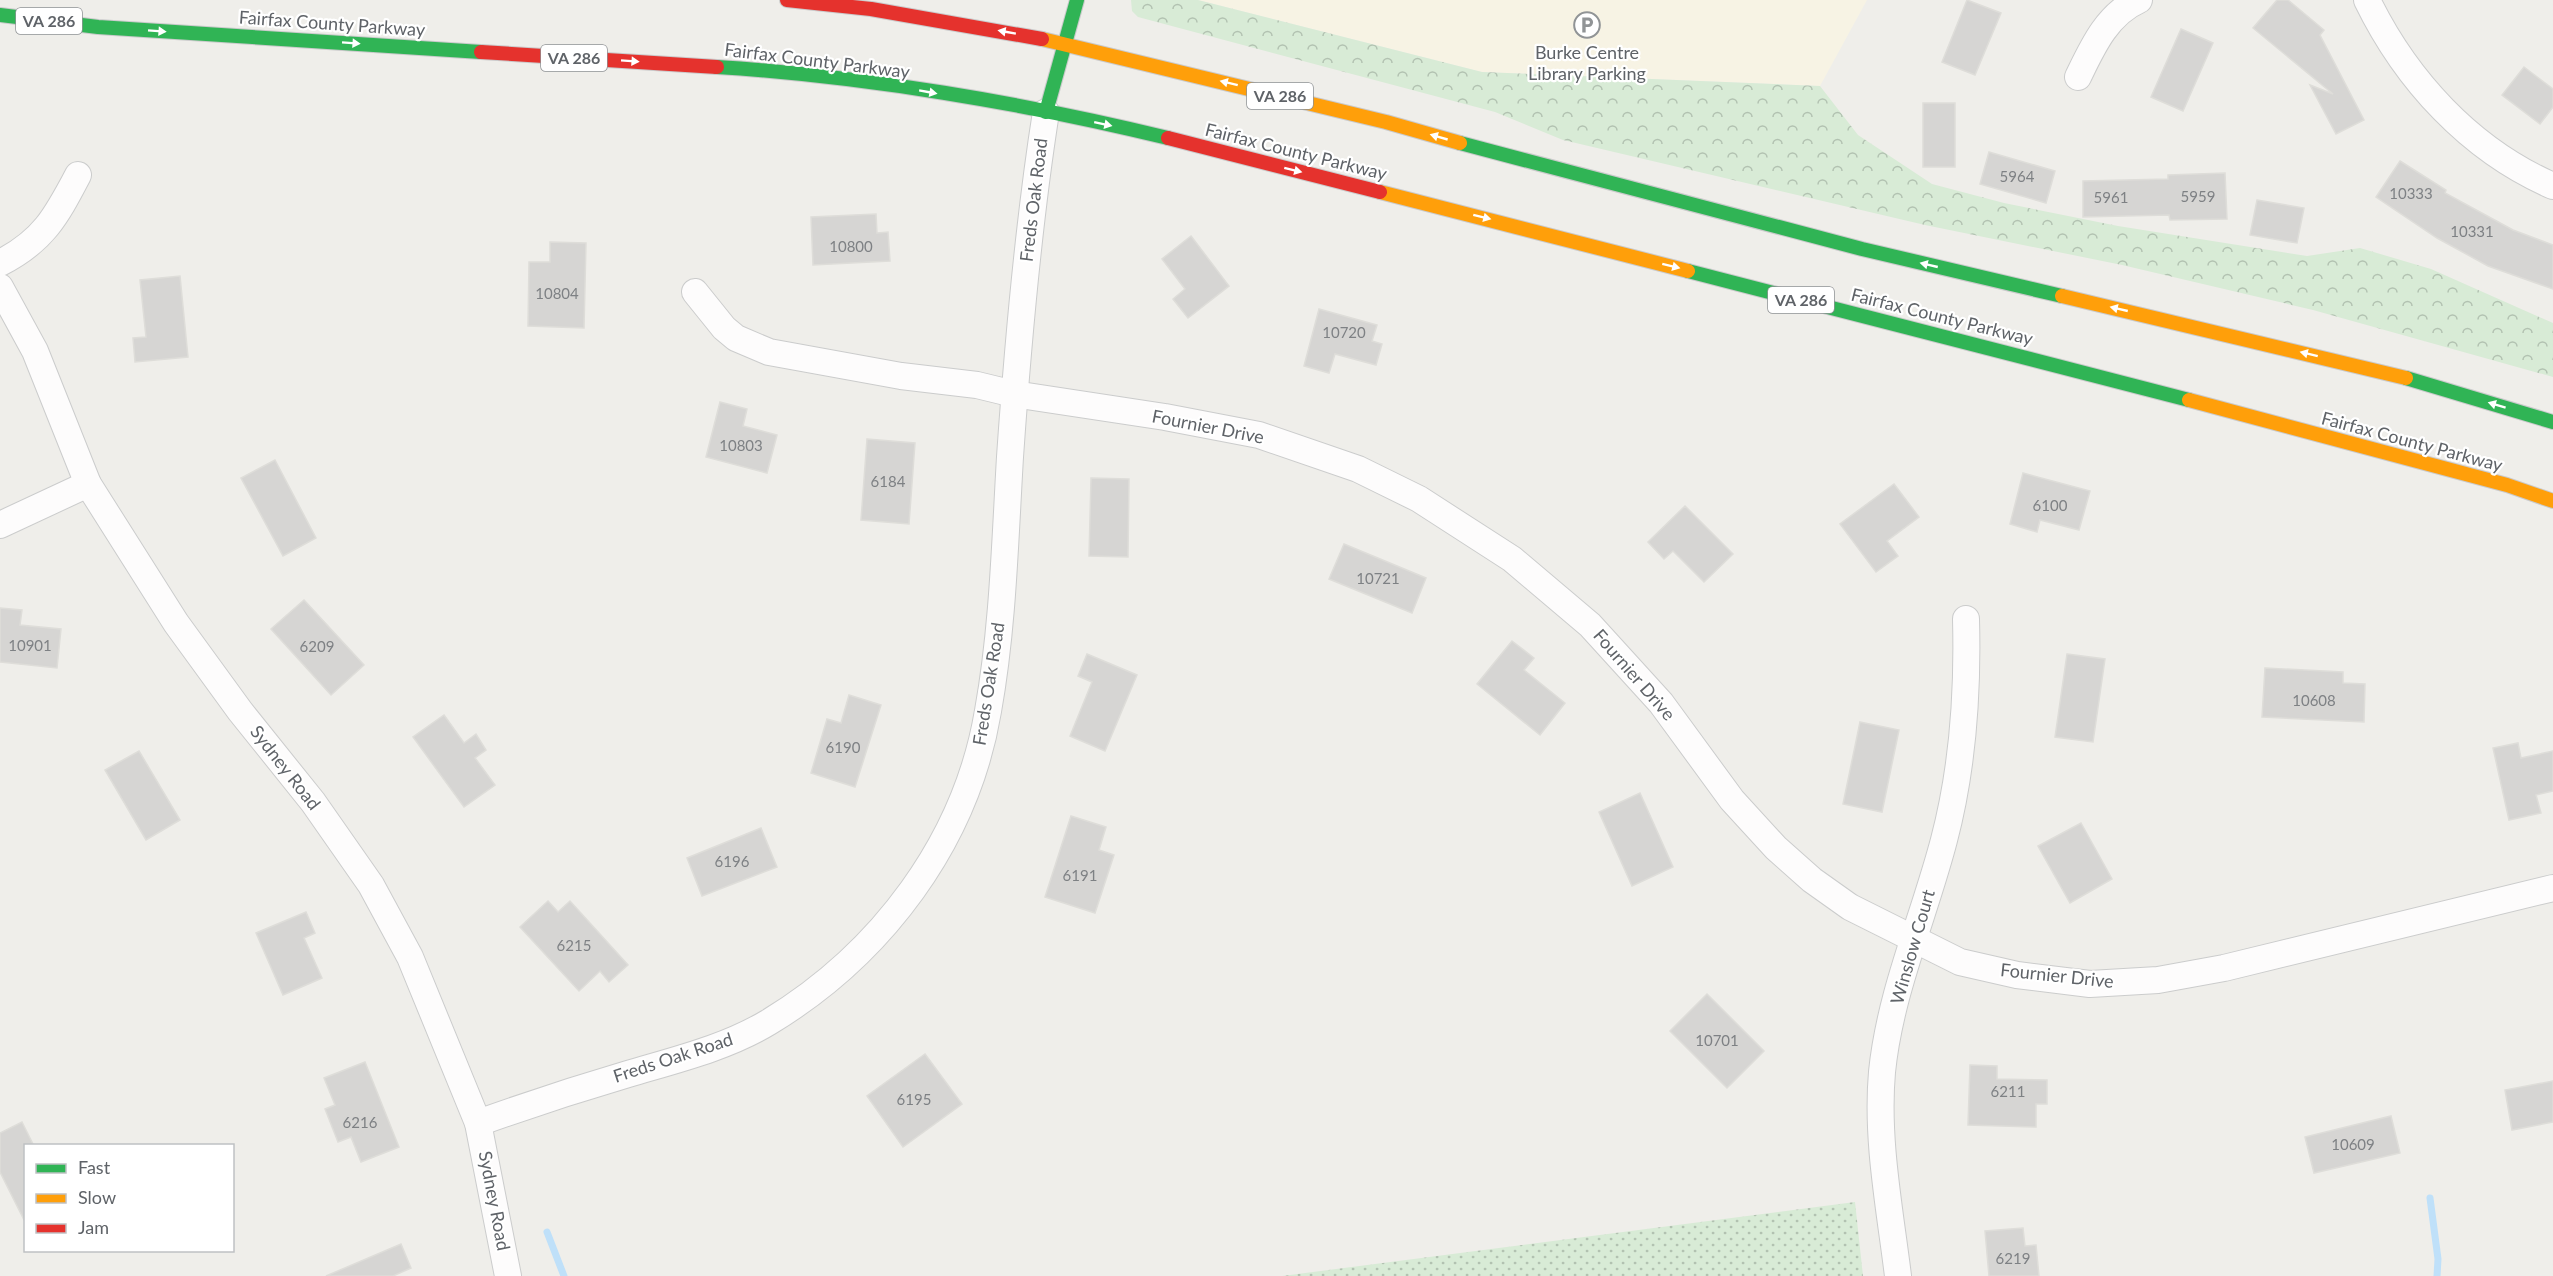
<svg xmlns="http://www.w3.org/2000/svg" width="2553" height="1276" viewBox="0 0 2553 1276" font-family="Lato,sans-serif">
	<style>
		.commercial { fill: #f7f3e4 }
		.forest { fill: url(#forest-crowns) }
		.park { fill: url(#park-dots) }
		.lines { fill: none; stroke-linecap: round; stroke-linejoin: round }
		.stream { stroke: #bfe0f9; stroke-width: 7 }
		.building { fill: #d6d5d3; stroke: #deddd9; stroke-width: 1.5 }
		.street-casing { stroke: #cbcccc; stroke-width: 28 }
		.fast-casing { stroke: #cacacb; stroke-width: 16 }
		.slow-casing { stroke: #cacacb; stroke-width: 16 }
		.jam-casing { stroke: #cacacb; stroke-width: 16 }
		.street { stroke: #fdfcfc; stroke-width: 26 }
		.fast { stroke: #30b455; stroke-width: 14 }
		.slow { stroke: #ff9f0a; stroke-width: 14 }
		.jam { stroke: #e5322d; stroke-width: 14 }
		.oneway { fill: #fff }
		.labels { text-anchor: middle; stroke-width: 4.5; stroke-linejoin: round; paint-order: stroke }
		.number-label { font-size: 15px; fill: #7e8184 }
		.shield { fill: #fff; stroke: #8f9295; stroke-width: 1.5 }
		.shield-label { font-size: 16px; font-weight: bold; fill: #5f6368 }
		.street-label { font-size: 18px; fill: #5f6368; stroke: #fff }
		.poi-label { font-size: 18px; fill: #5f6368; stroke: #fff }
	</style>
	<defs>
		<pattern id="forest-crowns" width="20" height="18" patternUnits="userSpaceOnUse" patternTransform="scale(1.5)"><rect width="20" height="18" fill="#d8ebd6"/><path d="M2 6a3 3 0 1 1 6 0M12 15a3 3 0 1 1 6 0" fill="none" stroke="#b2c2b1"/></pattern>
		<pattern id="park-dots" width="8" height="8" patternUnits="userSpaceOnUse" patternTransform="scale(1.5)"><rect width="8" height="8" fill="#d8ebd6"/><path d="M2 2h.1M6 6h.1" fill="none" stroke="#b2c2b1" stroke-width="1.8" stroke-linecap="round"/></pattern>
	</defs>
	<rect width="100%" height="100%" fill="#efeeea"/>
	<path class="commercial" d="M1198,0H1867L1820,86L1482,72Z"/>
	<path class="forest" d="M1131,0H1198L1482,72L1820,86L1858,135L1932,184L2004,203L2118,226L2307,256L2360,248L2431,269L2553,323V377L2313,310L2122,265L1925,225L1563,140L1495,112L1138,17L1132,11Z"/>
	<path class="park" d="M1855,1202L1863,1276H1282Z"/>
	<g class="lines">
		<g class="stream">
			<path d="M2430,1198L2438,1259L2437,1276"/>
			<path d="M547,1232L564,1276"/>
		</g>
	</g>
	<g class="building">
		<path d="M1967,0L2001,13L1975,75L1942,62Z"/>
		<path d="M2277,0H2288L2324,30L2320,35L2364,120L2336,134L2310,85L2333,94L2253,28Z"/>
		<path d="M2181,29L2213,43L2183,111L2151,97Z"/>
		<path d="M2524,67L2553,89V107L2540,124L2502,95Z"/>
		<rect x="1923" y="103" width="32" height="64"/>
		<path d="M1989,152L2055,171L2046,203L1980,184Z"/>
		<path d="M2400,161L2446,190L2445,193L2513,230L2553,245V289L2488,266L2437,238L2376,197Z"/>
		<path d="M2225,173L2227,219L2170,220L2169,215L2083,217V181L2168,179V175Z"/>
		<path d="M2257,200L2304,208L2297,243L2250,235Z"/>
		<path d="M876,214L877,233L888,232L890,261L813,265L811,217Z"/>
		<path d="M1191,236L1229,286L1188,318L1173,299L1185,289L1162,259Z"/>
		<path d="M550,242L586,243L584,328L528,326L529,262H550Z"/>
		<path d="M180,276L188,357L135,362L133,338L146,337L140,280Z"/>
		<path d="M1319,309L1377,325L1372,341L1382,344L1376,365L1335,354L1329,373L1304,366Z"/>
		<path d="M720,402L747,409L743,426L777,435L767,473L706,457Z"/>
		<path d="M867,439L915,443L909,524L861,520Z"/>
		<path d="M275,460L316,538L283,556L241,478Z"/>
		<path d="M2023,473L2090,491L2079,530L2040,520L2037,532L2010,524Z"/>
		<path d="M1091,478L1129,479L1128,557L1089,556Z"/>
		<path d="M1894,484L1919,517L1887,541L1898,556L1876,572L1840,524Z"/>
		<path d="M1685,506L1733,554L1704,582L1673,551L1664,559L1648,542Z"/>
		<path d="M1344,544L1426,578L1412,613L1329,579Z"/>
		<path d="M304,600L364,665L331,695L271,629Z"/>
		<path d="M0,608L22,610L20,625L61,629L57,668L0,662Z"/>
		<path d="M1512,641L1534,658L1524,670L1565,703L1540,735L1477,684Z"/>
		<path d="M1087,654L1137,675L1105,751L1070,736L1092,682L1078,676Z"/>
		<path d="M2067,654L2105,659L2093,742L2055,737Z"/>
		<path d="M2265,668L2343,672V683L2365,684L2364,722L2262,717Z"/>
		<path d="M849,695L881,705L855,787L811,773L827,719L841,723Z"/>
		<path d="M444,715L464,743L476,734L486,750L475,758L495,785L464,807L413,737Z"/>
		<path d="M1860,722L1899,730L1882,812L1843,804Z"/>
		<path d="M2518,743L2521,758L2553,751V791L2536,795L2541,813L2509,820L2493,748Z"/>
		<path d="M139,751L180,820L146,840L105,770Z"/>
		<path d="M1640,793L1673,867L1632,886L1599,812Z"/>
		<path d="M1071,816L1106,827L1099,850L1114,855L1095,913L1045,897Z"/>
		<path d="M2081,823L2112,879L2070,903L2038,846Z"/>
		<path d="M761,828L777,867L702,896L687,858Z"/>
		<path d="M548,901L558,912L570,901L628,965L609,982L600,971L579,991L520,927Z"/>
		<path d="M306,912L315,933L304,938L322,978L283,995L256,933Z"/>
		<path d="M1707,994L1764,1051L1727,1088L1670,1031Z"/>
		<path d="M925,1054L962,1104L903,1147L867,1096Z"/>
		<path d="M365,1062L399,1147L361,1162L351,1137L338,1142L325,1109L335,1105L324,1078Z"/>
		<path d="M1970,1065L1997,1066V1079L2047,1080V1104H2036V1127L1968,1125Z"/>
		<path d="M2553,1081V1122L2512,1130L2505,1090Z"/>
		<path d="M2391,1116L2400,1153L2314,1173L2305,1137Z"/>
		<path d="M22,1122L34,1146H26V1224L0,1172V1133Z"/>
		<path d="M2023,1228L2025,1246L2036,1245L2039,1276H1989L1985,1231Z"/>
		<path d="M401,1244L411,1268L393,1276H326Z"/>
	</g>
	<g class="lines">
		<g class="street-casing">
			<g id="street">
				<path d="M2367,0C2406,80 2470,150 2553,186"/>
				<path d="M2078,77C2092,48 2107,14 2139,0"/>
				<path d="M0,263C43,241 56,217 78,175"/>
				<path d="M0,287L35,351L88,484L176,623L240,711L313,802L371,885L410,957L478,1123L508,1276"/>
				<path d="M695,292L724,328L736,338L769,352L901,376L977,385L1014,394L1165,417L1259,435L1358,469L1419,499L1512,559L1590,625L1661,703L1732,800L1776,848L1812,880L1850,907L1960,962L2017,975L2090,984L2158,980L2224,968L2553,888"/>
				<path d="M0,525L88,484"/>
				<path d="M478,1123C528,1105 577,1089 628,1074C675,1060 726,1048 769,1022C881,954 966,842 988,711C1003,628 1005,541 1010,457C1018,341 1028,226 1046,112"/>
				<path d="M1898,1276C1890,1210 1876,1140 1882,1072C1890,992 1924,917 1944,840C1963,768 1968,693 1966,619"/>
			</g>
		</g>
		<g class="fast-casing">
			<g id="fast">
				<path d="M0,15L98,27L481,52"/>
				<path d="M717,67C864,76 1024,103 1168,138"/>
				<path d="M1046,112L1077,0"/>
				<path d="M1460,143L1862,249L2062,296"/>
				<path d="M1688,271L2189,400"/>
				<path d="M2406,378L2553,422"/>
			</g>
		</g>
		<g class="slow-casing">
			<g id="slow">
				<path d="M1042,39L1386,122L1460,143"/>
				<path d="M1380,192L1688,271"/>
				<path d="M2062,296L2406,378"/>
				<path d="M2189,400L2507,485L2553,501"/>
			</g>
		</g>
		<g class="jam-casing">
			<g id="jam">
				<path d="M787,0L871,9L1042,39"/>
				<path d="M481,52L717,67"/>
				<path d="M1168,138L1380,192"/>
			</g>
		</g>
		<use href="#street" class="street"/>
		<use href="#fast" class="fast"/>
		<use href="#slow" class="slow"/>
		<use href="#jam" class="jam"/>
	</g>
	<defs><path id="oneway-solid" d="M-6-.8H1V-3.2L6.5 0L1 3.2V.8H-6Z" transform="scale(1.5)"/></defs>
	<g class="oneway">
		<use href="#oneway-solid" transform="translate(157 31) rotate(4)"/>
		<use href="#oneway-solid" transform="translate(1007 32) rotate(-170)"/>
		<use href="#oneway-solid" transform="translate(351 43) rotate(4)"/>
		<use href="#oneway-solid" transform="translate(630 61) rotate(4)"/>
		<use href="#oneway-solid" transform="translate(1229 83) rotate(-166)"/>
		<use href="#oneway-solid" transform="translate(928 92) rotate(10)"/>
		<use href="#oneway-solid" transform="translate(1103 124) rotate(12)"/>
		<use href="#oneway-solid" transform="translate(1439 137) rotate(-164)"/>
		<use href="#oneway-solid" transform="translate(1293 170) rotate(14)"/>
		<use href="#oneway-solid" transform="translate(1482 217) rotate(14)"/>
		<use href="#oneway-solid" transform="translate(1929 265) rotate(-167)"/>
		<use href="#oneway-solid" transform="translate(1671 266) rotate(14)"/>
		<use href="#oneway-solid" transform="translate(2119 309) rotate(-167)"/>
		<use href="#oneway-solid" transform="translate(2309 354) rotate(-166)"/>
		<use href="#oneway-solid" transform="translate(2497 405) rotate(-163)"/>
	</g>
	<defs>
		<g id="parking-ring" transform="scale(1.35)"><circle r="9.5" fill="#fff" stroke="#919496" stroke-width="1.5"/><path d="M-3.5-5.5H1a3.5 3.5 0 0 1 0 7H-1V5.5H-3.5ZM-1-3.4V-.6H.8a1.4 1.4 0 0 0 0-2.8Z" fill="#919496"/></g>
	</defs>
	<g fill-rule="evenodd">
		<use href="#parking-ring" x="1587" y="25"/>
	</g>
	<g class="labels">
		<g class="number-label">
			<text x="2017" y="182">5964</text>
			<text x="2411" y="199">10333</text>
			<text x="2198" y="202">5959</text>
			<text x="2111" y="203">5961</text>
			<text x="2472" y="237">10331</text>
			<text x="851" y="252">10800</text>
			<text x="557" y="299">10804</text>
			<text x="1344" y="338">10720</text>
			<text x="741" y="451">10803</text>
			<text x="888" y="487">6184</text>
			<text x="2050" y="511">6100</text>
			<text x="1378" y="584">10721</text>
			<text x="30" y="651">10901</text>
			<text x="317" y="652">6209</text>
			<text x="2314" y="706">10608</text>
			<text x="843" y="753">6190</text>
			<text x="732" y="867">6196</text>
			<text x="1080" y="881">6191</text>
			<text x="574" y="951">6215</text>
			<text x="1717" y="1046">10701</text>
			<text x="2008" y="1097">6211</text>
			<text x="914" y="1105">6195</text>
			<text x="360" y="1128">6216</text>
			<text x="2353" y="1150">10609</text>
			<text x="2013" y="1264">6219</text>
		</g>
		<g class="shield">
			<rect x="16" y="8" width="66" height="26" rx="4.5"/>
			<rect x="541" y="45" width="66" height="26" rx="4.5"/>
			<rect x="1247" y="83" width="66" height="26" rx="4.5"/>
			<rect x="1768" y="287" width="66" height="26" rx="4.5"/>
		</g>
		<g class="shield-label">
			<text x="49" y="27">VA 286</text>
			<text x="574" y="64">VA 286</text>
			<text x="1280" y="102">VA 286</text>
			<text x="1801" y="306">VA 286</text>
		</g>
		<g class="street-label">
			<text transform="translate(332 24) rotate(4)" y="6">Fairfax County Parkway</text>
			<text transform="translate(817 61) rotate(7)" y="6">Fairfax County Parkway</text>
			<text transform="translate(1296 152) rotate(14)" y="6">Fairfax County Parkway</text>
			<text transform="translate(1034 200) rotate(-83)" y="6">Freds Oak Road</text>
			<text transform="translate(1942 317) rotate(14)" y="6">Fairfax County Parkway</text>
			<text transform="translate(1208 427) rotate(11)" y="6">Fournier Drive</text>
			<text transform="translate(2412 442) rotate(15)" y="6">Fairfax County Parkway</text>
			<text transform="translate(1634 675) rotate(49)" y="6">Fournier Drive</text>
			<text transform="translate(989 684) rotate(-81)" y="6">Freds Oak Road</text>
			<text transform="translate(285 768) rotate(52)" y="6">Sydney Road</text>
			<text transform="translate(1913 947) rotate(-74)" y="6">Winslow Court</text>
			<text transform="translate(2057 976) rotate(6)" y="6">Fournier Drive</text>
			<text transform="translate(673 1058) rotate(-18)" y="6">Freds Oak Road</text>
			<text transform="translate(494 1201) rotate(79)" y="6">Sydney Road</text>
		</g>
		<g class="poi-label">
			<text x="1587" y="59">Burke Centre<tspan x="1587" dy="21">Library Parking</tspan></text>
		</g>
	</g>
	<rect x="24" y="1144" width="210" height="108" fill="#ffffff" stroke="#bfc1c3" stroke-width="1.5"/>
	<rect x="36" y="1164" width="30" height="9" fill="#30b455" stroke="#bfc1c3" stroke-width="1.5"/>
	<text x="78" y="1174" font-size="18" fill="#5f6368">Fast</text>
	<rect x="36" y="1194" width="30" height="9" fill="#ff9f0a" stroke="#bfc1c3" stroke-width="1.5"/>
	<text x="78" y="1204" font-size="18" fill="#5f6368">Slow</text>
	<rect x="36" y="1224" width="30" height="9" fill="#e5322d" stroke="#bfc1c3" stroke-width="1.5"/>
	<text x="78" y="1234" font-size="18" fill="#5f6368">Jam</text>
</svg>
